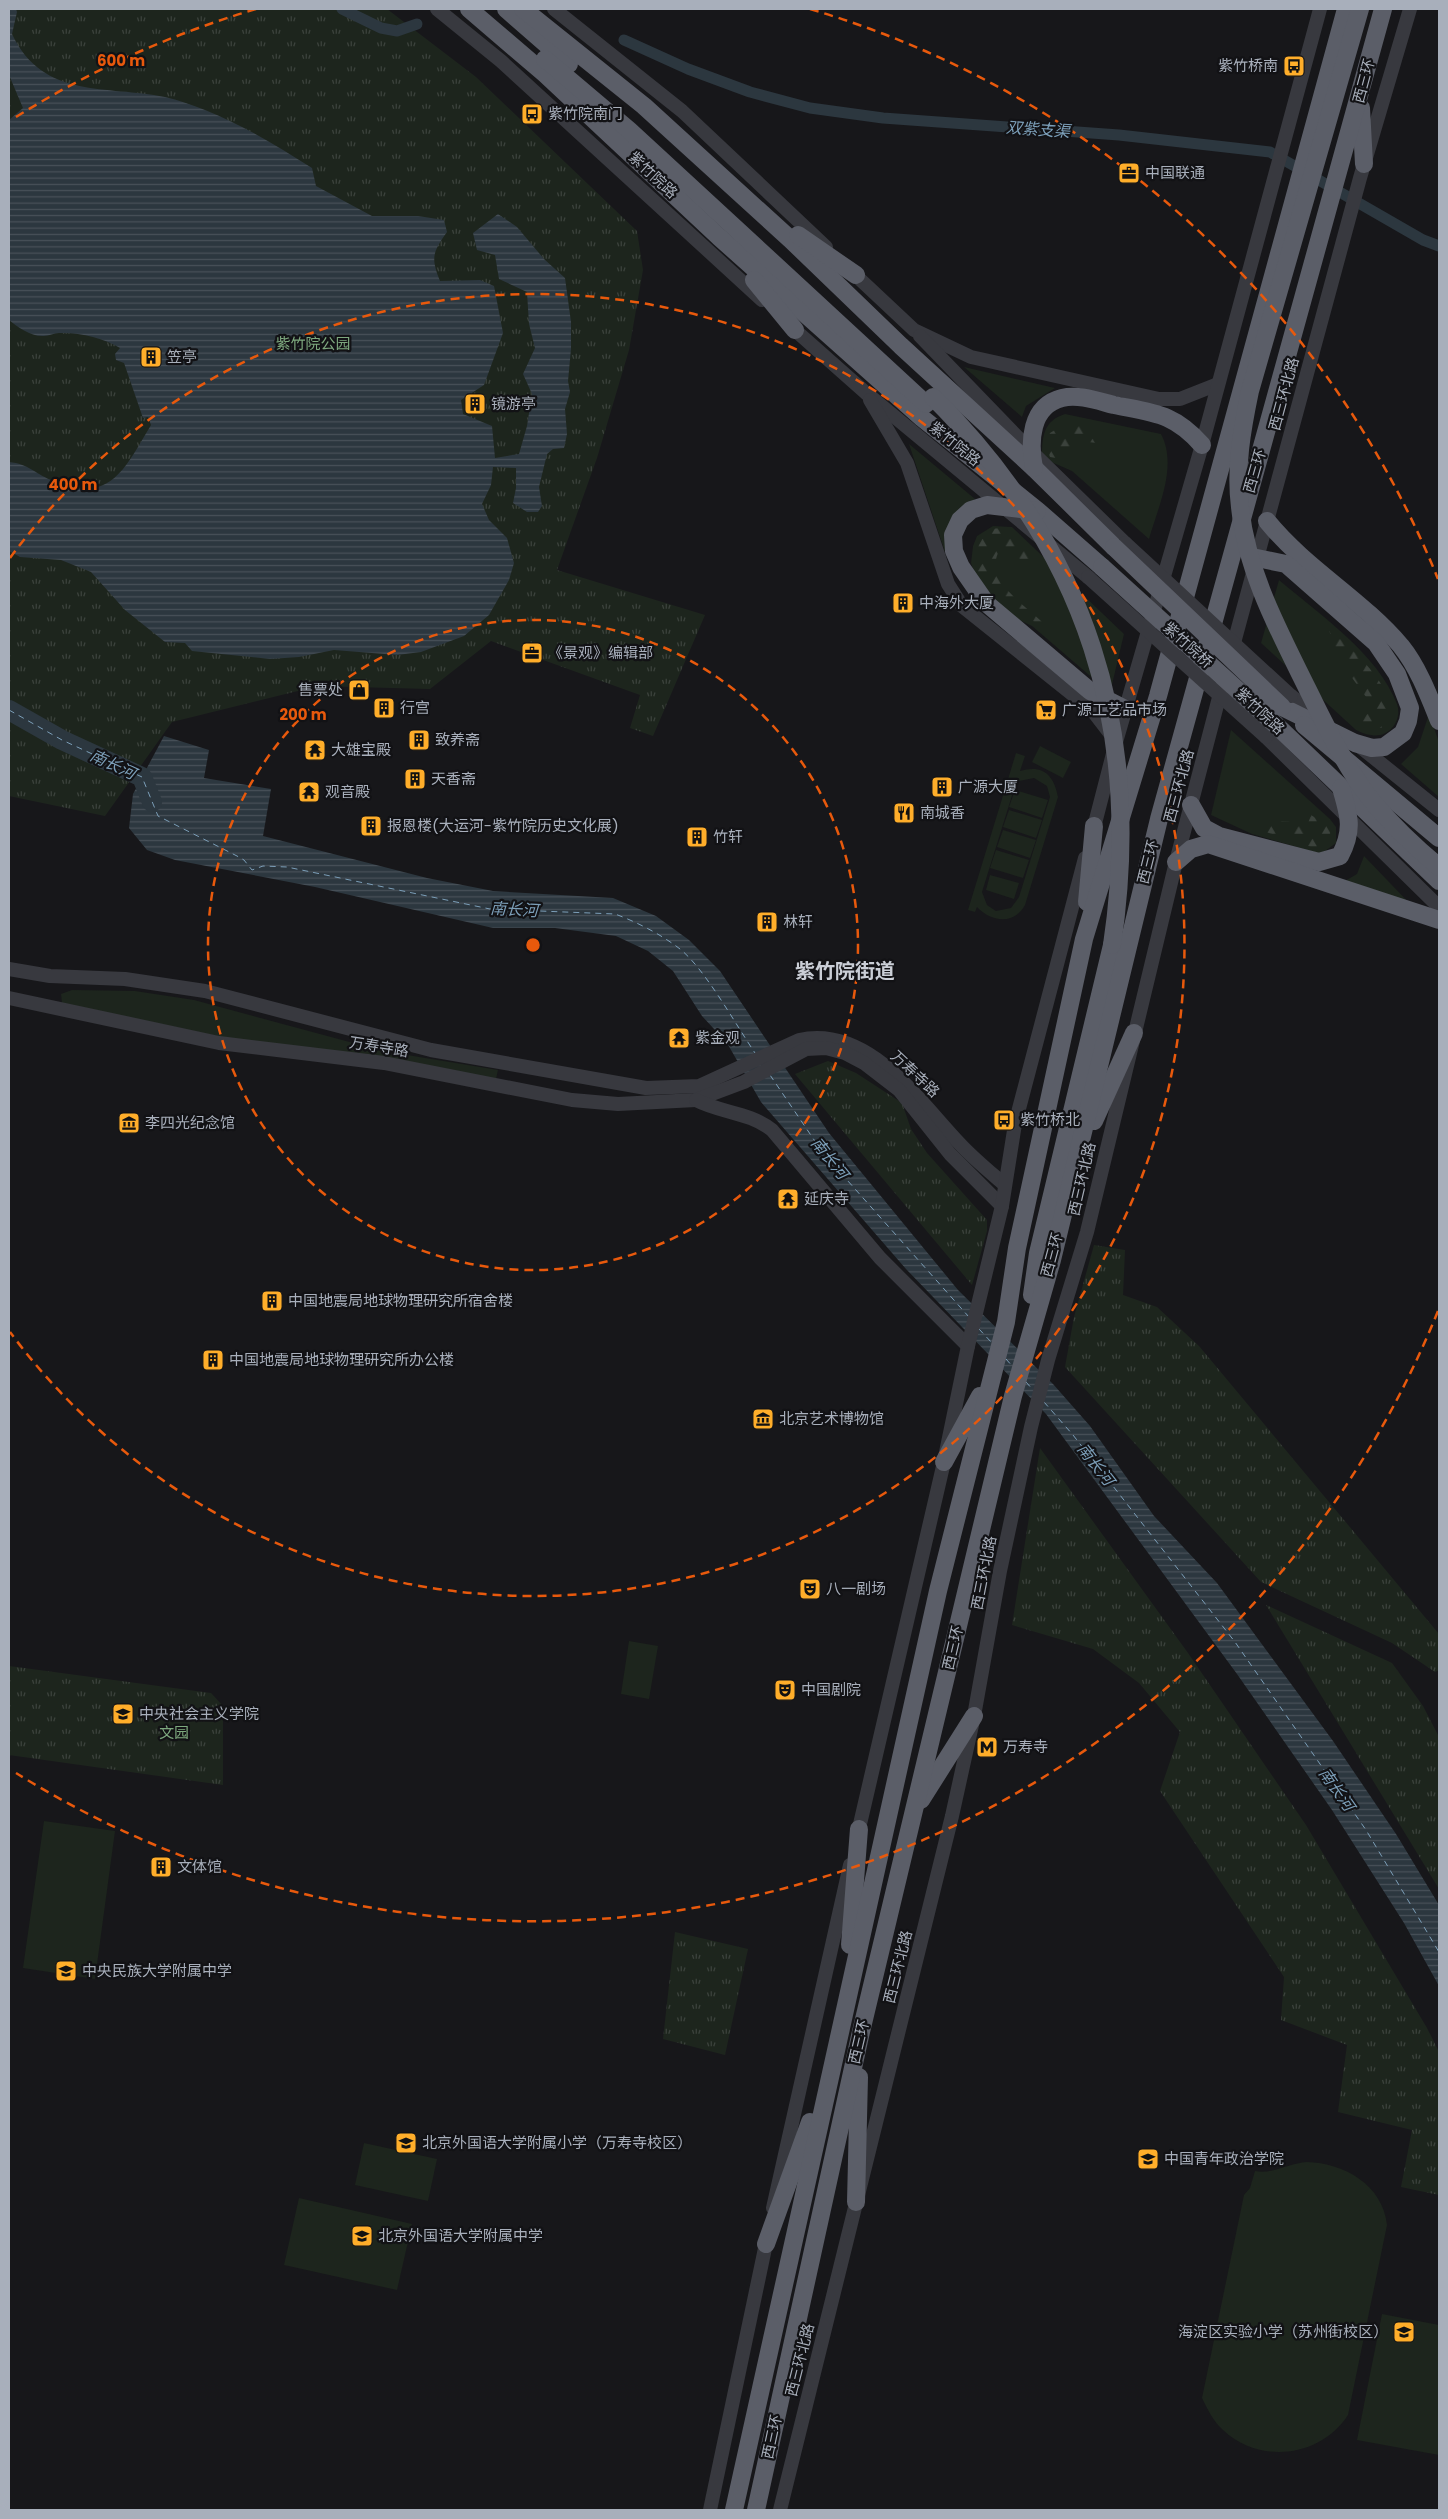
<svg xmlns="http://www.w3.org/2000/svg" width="1448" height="2519" viewBox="0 0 1448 2519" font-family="Poppins,'Noto Sans SC',sans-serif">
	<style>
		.grass { fill: #1d251d; fill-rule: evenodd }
		.forest { fill: url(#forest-firs) }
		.park { fill: url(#park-tufts) }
		.water { fill: url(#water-rules) }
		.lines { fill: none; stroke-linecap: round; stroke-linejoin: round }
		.canal { stroke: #2c373f; stroke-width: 11 }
		.river { stroke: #2c373f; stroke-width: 20 }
		.ferry { stroke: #7c9fb9; stroke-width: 1; stroke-dasharray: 6 5; stroke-linecap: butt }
		.tertiary { stroke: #38393f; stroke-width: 14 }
		.trunk { stroke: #5b5e68; stroke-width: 18 }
		.tertiary-bridge { stroke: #38393f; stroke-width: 14 }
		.trunk-bridge { stroke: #5b5e68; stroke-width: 18 }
		.ring { fill: none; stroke: #e8590c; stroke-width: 2.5; stroke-dasharray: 9 6 }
		.labels { text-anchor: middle; stroke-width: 4.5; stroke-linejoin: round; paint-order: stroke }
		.poi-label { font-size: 15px; fill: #a8afbb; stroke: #121215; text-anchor: start }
		.street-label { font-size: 15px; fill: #a8afbb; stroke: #121215 }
		.park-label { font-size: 15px; fill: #7da87e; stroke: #121215 }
		.water-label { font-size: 16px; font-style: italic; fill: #7c9fb9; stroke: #121215 }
		.district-label { font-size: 20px; font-weight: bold; fill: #caced6; stroke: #121215 }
		.centre { fill: #e8590c; stroke: #121215; stroke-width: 2.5 }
		.ring-label { font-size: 15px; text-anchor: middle; font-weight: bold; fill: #e8590c; stroke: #121215; stroke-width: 4.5; stroke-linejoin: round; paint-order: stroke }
	</style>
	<defs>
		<pattern id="forest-firs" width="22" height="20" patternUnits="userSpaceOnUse" patternTransform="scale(1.25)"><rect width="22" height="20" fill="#1d251d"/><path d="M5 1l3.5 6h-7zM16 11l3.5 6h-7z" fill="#3b423c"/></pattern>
		<pattern id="park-tufts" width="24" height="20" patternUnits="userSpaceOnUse" patternTransform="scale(1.25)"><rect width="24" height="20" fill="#1d251d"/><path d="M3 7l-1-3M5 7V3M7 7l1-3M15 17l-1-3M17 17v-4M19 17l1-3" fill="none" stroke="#3b423c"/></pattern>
		<pattern id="water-rules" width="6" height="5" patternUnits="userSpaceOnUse" patternTransform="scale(1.25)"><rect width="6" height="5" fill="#2c373f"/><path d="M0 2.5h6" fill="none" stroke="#485159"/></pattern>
	</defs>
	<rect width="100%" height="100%" fill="#17171a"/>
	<g class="grass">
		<path d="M964,367L1055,388L1026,406L1022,417Z"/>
		<path d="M1065,414L1161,434C1178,466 1158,507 1149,539L1072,471L1042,458C1042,437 1043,421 1065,414Z"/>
		<path d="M909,444L975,499C952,515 948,525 945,552Z"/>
		<path d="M993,526L1012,527L1124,634L1110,693L1032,626L1002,612L977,580L971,563L973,546L977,536Z"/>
		<path d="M1279,580C1319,614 1378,654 1397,704C1403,721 1388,739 1371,735C1366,735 1361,732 1356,730L1261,643Z"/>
		<path d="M1429,714L1439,742V797L1401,764L1418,747Z"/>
		<path d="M1231,730L1330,819L1336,827V843L1321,854L1252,834L1211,815Z"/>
		<path d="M1040,746L1071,762L1063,778L1032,762Z"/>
		<path d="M1016,753L1025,756L1020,771C1043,764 1054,775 1058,797L1025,905C1014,925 991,922 977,907L975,912L968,910ZM1034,778L1047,786L1050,797L1019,897L1011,908L996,911L987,905L982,892L1014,789L1019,781Z"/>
		<path d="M1015,790L1048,800L1042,818L1009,807Z"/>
		<path d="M1009,810L1042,820L1036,838L1003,827Z"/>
		<path d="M1003,830L1036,840L1030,858L997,847Z"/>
		<path d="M996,850L1029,860L1023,878L990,868Z"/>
		<path d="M1364,856L1413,907L1345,881L1357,874Z"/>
		<path d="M990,875L1019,883L1014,899L986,890Z"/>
		<path d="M72,990L135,991L194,1000L383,1051L498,1070L496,1079L231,1039L62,1003L61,994Z"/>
		<path d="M629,1641L658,1646L649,1699L621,1694Z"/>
		<path d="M44,1821L115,1831L95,1979L23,1968Z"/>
		<path d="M364,2143L437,2159L428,2201L355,2185Z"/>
		<path d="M1307,2162C1344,2163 1383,2185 1387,2225L1348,2415C1321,2457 1260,2465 1223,2430C1213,2421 1208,2410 1202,2398L1244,2195L1250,2188L1255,2171C1271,2175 1289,2163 1307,2162Z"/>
		<path d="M299,2198L412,2224L397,2290L284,2265Z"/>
		<path d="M1382,2314L1439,2325V2455L1357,2440Z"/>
	</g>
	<g class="forest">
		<path d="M1068,422L1095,429L1102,436L1097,443L1079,441L1073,452L1074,461L1050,457L1045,444L1050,433Z"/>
		<path d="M1002,528L1034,553L1032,565L1000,549C981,581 1028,606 1046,626C1024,621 986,593 977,571C971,557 980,539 990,529Z"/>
		<path d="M1329,630C1352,648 1381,675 1391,704C1393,708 1391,714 1391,719L1381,728H1368L1358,718L1370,713L1369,701L1339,660Z"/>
		<path d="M1311,815L1331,828L1329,842L1320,850L1260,830L1282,821L1308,823Z"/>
	</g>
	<g class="park">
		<path d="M9,9H387L476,77L637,231L643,270L629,350L597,458L557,570L705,615L653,736L630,728L640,695L491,641L430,689L318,686L172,722L105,816L9,796Z"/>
		<path d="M828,1061L856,1073L902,1103L911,1129L927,1153L987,1220V1231L972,1285L795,1074Z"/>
		<path d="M1094,1245L1125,1250L1123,1295L1157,1307L1199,1346L1439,1634V1670L1435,1672L1392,1643L1261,1582L1065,1367L1074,1317Z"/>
		<path d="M1040,1448L1188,1653L1306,1825L1427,2028L1439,2052V2195L1401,2187L1412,2130L1338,2112L1347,2045L1281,2020L1284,1977L1160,1791L1180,1732L1139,1683L1093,1649L1012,1625Z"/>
		<path d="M1266,1605L1392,1663L1423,1706L1439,1737V1889Z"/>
		<path d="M9,1666L211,1693L223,1706V1785L9,1755Z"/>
		<path d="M675,1932L748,1949L725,2055L663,2039Z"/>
	</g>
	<g class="water">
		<path d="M9,9H16L17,12L12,34C43,100 107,85 165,97C178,100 192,105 205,110C243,125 277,146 312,168L316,186L372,216H418L444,220L447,232C432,253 431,258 440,281L480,280L494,286L503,333L484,385L461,400L463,414L492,426L495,458L519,454L527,426L532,394L523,374L535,348L529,324L527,292L499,279L495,255L477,250L473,233L498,214L517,227L544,259L565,278L571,322V349L568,381L570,392L565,409L567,434L564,448L553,449L547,454L539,487L542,506L538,512H527L513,503L516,488V468L493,467L491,485L482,504L489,520L507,538L514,563L509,580L489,615L464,636L421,652L397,655L334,650L299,657L270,659L192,651L185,643L165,642L125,610L91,572L61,560L20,557L9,551V462C29,464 34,473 51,480C110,507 125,468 151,425L148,417L143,418L124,363L116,360L115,354L120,348C104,338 78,332 59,333C54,333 49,336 44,336C32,337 17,327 9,320V120L23,108L9,75Z"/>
		<path d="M164,736L209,750L204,778L271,789L263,836L427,878L493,891L613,898L656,916L689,940L720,971L829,1133L958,1290L1053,1384L1090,1426L1154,1516L1217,1583L1333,1741L1396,1834L1439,1905V1986L1404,1923L1332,1810L1237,1674L1046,1414L906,1269L761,1102L727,1043L702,1016L673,971L648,951L616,936L555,928H493L315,887L175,860L147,850L129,828L133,794Z"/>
	</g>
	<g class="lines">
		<g class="canal">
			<path d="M342,9L381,28L397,31L417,24"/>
			<path d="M624,40L688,69L750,92L810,108L883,118L1119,135L1270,152L1423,240L1439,246"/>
		</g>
		<path class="river" d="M9,710L62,740L142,777L152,802"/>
		<g class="ferry">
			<path d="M9,710L62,740L142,777L158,816L237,856L244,860L252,870L263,866L287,867L490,909L615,914C637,922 662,935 680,949C705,969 736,1025 755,1053"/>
			<path d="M770,1075L823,1153L969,1317"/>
			<path d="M979,1329L992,1343"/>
			<path d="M1006,1359L1013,1367"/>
			<path d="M1026,1382L1033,1390"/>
			<path d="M1044,1402L1073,1435L1235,1642L1366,1830L1439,1952"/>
		</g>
		<g class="tertiary">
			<path d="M437,9L501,61L762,300"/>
			<path d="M554,9L682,111L826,247"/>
			<path d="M849,269L914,330L971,357L1159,399H1180L1218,384"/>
			<path d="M787,323L866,393L1088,577"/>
			<path d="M920,336L1031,451L1125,543"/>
			<path d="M870,400L907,463L948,584L962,606L1092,710L1112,736"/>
			<path d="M1231,654L1360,178L1410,9"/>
			<path d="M1291,696L1321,718"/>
			<path d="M1266,737L1439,907"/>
			<path d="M1358,745L1439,810"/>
			<path d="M1092,835L1116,742L1202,445L1320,9"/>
			<path d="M9,969L50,976L125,979L205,991L431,1050L646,1088L699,1086L799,1040C869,1025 918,1100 960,1144C974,1159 990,1172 1005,1185"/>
			<path d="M9,998L219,1043L384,1063L572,1100L618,1104L696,1100L744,1082L806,1049L826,1048L845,1053L864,1063L899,1090L950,1154L1002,1206"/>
			<path d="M696,1100C721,1113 749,1112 772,1130L880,1258L968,1346"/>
			<path d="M857,1837L944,1462L968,1346L1002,1206L1015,1124L1085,858"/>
			<path d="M773,2208L850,1865"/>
			<path d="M710,2510L768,2234"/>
			<path d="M780,2510L952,1816L974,1716L1000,1571L1031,1427L1048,1360L1087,1232L1176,862L1222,686"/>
		</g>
		<g class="trunk">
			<path d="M469,9L545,74L719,237L922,418L1038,511L1102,567"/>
			<path d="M506,9L569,64"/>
			<path d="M523,9L644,106L790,239L901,346L1034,468L1114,547"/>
			<path d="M545,59L629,130L926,404"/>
			<path d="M1361,108L1364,164"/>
			<path d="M798,235L856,275"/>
			<path d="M754,280L795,330"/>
			<path d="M1034,468C1029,442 1030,406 1062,398C1079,394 1098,401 1114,405C1154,413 1174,413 1202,445"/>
			<path d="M1037,511L987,505L971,510L960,520L953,535L954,551L961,567L986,603L1090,691L1125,709"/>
			<path d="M1267,521C1306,569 1361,599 1401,646C1418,667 1429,696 1439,721"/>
			<path d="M1257,558L1286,564L1376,643L1397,674L1410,708L1408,721L1403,733L1384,747L1372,748L1355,743L1282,707"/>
			<path d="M1275,724L1439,881"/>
			<path d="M1304,725L1439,838"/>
			<path d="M1191,805L1204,828L1219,836L1319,862L1340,856C1354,830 1349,815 1341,788"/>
			<path d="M1176,862L1191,849L1208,844L1439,920"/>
			<path d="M1087,902L1094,826"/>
			<path d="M1094,1121L1134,1033"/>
			<path d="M1032,1295L1038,1253L1112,945"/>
			<path d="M944,1462L980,1396"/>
			<path d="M921,1800L974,1716"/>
			<path d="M850,1945L859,1829"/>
			<path d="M856,2202L859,2077"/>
			<path d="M766,2244L810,2122"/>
			<path d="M734,2510L938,1591L1006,1322L1017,1248L1084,939L1158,696L1346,9"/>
			<path d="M756,2510L860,2036L1013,1396L1052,1260L1159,819L1383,9"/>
		</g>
		<g class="tertiary-bridge">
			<path d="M1125,543L1291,696"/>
			<path d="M1088,577L1266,737"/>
		</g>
		<g class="trunk-bridge">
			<path d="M1360,9L1250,391C1242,429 1235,468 1240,507C1247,573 1279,631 1308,690C1327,728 1345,767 1372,801C1392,825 1415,847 1439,867"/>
			<path d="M933,397C1087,550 1144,730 1112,945"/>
			<path d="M1114,547L1282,707"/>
			<path d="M1102,567L1275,724"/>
		</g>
	</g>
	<g class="ring">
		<circle cx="533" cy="945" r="325"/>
		<path d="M10 558A651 651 0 1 1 10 1332"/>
		<path d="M1438 1311A976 976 0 0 1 16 1773M16 117A976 976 0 0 1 256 9M810 9A976 976 0 0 1 1438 579"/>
	</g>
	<defs>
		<g id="bus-square" transform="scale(1.125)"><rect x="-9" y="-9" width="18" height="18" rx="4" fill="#ffae2a" stroke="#121215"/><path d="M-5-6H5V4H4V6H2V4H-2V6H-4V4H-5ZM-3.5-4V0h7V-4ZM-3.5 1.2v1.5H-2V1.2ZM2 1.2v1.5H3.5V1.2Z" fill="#111"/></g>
		<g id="office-square" transform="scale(1.125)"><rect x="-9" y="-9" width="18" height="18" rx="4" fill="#ffae2a" stroke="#121215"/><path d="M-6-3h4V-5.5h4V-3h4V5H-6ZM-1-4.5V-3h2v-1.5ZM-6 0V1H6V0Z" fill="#111"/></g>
		<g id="building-square" transform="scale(1.125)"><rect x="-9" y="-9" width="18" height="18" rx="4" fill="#ffae2a" stroke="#121215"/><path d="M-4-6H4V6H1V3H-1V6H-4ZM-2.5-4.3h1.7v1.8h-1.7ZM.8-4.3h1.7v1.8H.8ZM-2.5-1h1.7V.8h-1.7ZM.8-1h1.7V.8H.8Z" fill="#111"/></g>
		<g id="shop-square" transform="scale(1.125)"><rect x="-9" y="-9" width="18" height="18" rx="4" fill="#ffae2a" stroke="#121215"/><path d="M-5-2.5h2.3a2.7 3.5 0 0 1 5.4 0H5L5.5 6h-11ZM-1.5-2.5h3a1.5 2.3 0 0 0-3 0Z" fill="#111"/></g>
		<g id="supermarket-square" transform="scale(1.125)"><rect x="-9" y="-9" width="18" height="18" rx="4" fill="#ffae2a" stroke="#121215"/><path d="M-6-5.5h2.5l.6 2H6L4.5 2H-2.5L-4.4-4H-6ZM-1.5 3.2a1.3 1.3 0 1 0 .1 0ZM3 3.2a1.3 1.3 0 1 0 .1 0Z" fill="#111"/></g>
		<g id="temple-square" transform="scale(1.125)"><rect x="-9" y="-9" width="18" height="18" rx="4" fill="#ffae2a" stroke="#121215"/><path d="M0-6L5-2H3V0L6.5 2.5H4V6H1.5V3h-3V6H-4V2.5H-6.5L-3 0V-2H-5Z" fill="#111"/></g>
		<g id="restaurant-square" transform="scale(1.125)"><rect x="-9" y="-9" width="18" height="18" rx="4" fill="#ffae2a" stroke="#121215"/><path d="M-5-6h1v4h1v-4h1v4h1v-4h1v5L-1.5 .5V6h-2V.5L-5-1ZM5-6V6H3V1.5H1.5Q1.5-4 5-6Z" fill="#111"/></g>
		<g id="museum-square" transform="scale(1.125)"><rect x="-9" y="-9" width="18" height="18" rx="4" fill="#ffae2a" stroke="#121215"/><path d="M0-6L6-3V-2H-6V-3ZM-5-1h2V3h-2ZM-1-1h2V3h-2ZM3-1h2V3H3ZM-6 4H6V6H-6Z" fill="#111"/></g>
		<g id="theatre-square" transform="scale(1.125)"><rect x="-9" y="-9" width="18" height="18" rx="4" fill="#ffae2a" stroke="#121215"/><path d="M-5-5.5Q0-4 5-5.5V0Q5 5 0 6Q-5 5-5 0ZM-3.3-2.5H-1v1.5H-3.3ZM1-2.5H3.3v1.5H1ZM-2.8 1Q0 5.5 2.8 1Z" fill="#111"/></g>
		<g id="university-square" transform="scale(1.125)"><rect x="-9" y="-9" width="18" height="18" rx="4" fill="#ffae2a" stroke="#121215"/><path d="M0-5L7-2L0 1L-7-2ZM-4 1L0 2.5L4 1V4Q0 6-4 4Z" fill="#111"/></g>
		<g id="metro-square" transform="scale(1.125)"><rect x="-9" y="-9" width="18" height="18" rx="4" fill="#ffae2a" stroke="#121215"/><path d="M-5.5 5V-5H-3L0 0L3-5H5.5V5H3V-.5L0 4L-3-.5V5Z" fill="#111"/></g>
		<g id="school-square" transform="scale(1.125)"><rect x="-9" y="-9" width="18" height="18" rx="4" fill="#ffae2a" stroke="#121215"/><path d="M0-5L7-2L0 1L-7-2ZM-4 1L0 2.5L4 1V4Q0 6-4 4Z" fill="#111"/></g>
	</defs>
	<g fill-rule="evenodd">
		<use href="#bus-square" x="1294" y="66"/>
		<use href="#bus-square" x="532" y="114"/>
		<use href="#office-square" x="1129" y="173"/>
		<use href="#building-square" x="151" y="357"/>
		<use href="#building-square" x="475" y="404"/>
		<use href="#building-square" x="903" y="603"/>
		<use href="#office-square" x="532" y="653"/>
		<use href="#shop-square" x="359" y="690"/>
		<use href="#building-square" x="384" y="708"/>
		<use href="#supermarket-square" x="1046" y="710"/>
		<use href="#building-square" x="419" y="740"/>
		<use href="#temple-square" x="315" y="750"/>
		<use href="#building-square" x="415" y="779"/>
		<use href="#building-square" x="942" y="787"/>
		<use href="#temple-square" x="309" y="792"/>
		<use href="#restaurant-square" x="904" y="813"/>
		<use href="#building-square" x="371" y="826"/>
		<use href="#building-square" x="697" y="837"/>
		<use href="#building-square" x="767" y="922"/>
		<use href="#temple-square" x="679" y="1038"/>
		<use href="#bus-square" x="1004" y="1120"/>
		<use href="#museum-square" x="129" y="1123"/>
		<use href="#temple-square" x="788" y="1199"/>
		<use href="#building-square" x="272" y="1301"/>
		<use href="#building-square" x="213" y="1360"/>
		<use href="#museum-square" x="763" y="1419"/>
		<use href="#theatre-square" x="810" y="1589"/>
		<use href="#theatre-square" x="785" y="1690"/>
		<use href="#university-square" x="123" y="1714"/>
		<use href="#metro-square" x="987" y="1747"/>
		<use href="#building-square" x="161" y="1867"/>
		<use href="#school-square" x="66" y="1971"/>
		<use href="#school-square" x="406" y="2143"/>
		<use href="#university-square" x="1148" y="2159"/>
		<use href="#school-square" x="362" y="2236"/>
		<use href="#school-square" x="1404" y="2332"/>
	</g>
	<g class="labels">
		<g class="poi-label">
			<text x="1278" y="71" text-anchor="end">紫竹桥南</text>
			<text x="548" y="119">紫竹院南门</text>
			<text x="1145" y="178">中国联通</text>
			<text x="167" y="362">笠亭</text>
			<text x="491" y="409">镜游亭</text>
			<text x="919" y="608">中海外大厦</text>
			<text x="548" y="658">《景观》编辑部</text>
			<text x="343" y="695" text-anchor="end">售票处</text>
			<text x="400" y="713">行宫</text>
			<text x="1062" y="715">广源工艺品市场</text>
			<text x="435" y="745">致养斋</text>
			<text x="331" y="755">大雄宝殿</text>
			<text x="431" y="784">天香斋</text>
			<text x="958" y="792">广源大厦</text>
			<text x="325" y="797">观音殿</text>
			<text x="920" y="818">南城香</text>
			<text x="387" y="831">报恩楼(大运河-紫竹院历史文化展)</text>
			<text x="713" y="842">竹轩</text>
			<text x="783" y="927">林轩</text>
			<text x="695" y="1043">紫金观</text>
			<text x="1020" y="1125">紫竹桥北</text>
			<text x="145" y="1128">李四光纪念馆</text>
			<text x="804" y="1204">延庆寺</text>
			<text x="288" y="1306">中国地震局地球物理研究所宿舍楼</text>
			<text x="229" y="1365">中国地震局地球物理研究所办公楼</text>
			<text x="779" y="1424">北京艺术博物馆</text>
			<text x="826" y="1594">八一剧场</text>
			<text x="801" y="1695">中国剧院</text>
			<text x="139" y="1719">中央社会主义学院</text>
			<text x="1003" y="1752">万寿寺</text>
			<text x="177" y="1872">文体馆</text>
			<text x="82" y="1976">中央民族大学附属中学</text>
			<text x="422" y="2148">北京外国语大学附属小学（万寿寺校区）</text>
			<text x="1164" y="2164">中国青年政治学院</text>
			<text x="378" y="2241">北京外国语大学附属中学</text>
			<text x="1388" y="2337" text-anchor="end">海淀区实验小学（苏州街校区）</text>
		</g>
		<g class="street-label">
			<text transform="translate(1364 81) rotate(-75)" y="5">西三环</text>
			<text transform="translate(653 175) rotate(43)" y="5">紫竹院路</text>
			<text transform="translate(1284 394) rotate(-75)" y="5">西三环北路</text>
			<text transform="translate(955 444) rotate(39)" y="5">紫竹院路</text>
			<text transform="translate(1255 471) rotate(-74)" y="5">西三环</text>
			<text transform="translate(1188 645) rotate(42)" y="5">紫竹院桥</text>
			<text transform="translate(1260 711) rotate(43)" y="5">紫竹院路</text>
			<text transform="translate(1179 786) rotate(-75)" y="5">西三环北路</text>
			<text transform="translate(1148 862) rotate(-76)" y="5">西三环</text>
			<text transform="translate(379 1047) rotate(9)" y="5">万寿寺路</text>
			<text transform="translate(915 1074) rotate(43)" y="5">万寿寺路</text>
			<text transform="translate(1082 1179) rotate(-77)" y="5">西三环北路</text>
			<text transform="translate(1052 1255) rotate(-75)" y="5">西三环</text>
			<text transform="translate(984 1573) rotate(-79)" y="5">西三环北路</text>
			<text transform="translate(953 1648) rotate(-77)" y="5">西三环</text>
			<text transform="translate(898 1967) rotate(-76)" y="5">西三环北路</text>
			<text transform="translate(859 2042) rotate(-77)" y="5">西三环</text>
			<text transform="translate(800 2360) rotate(-76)" y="5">西三环北路</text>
			<text transform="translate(772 2437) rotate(-78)" y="5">西三环</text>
		</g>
		<g class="park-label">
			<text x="313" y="349">紫竹院公园</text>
			<text x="174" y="1738">文园</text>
		</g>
		<g class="water-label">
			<text transform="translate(1038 129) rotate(4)" y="6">双紫支渠</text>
			<text transform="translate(113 764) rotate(25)" y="6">南长河</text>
			<text transform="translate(514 909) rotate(3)" y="6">南长河</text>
			<text transform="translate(830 1158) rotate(51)" y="6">南长河</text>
			<text transform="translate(1096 1464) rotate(52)" y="6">南长河</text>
			<text transform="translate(1337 1789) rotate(55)" y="6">南长河</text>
		</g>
		<g class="district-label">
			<text x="845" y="978">紫竹院街道</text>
		</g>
	</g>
	<circle cx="533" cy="945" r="8" class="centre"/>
	<g class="ring-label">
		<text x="121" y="66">600 m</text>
		<text x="73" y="490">400 m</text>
		<text x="303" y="720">200 m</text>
	</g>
	<rect width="1448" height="2519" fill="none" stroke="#a8afbb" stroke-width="20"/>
</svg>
